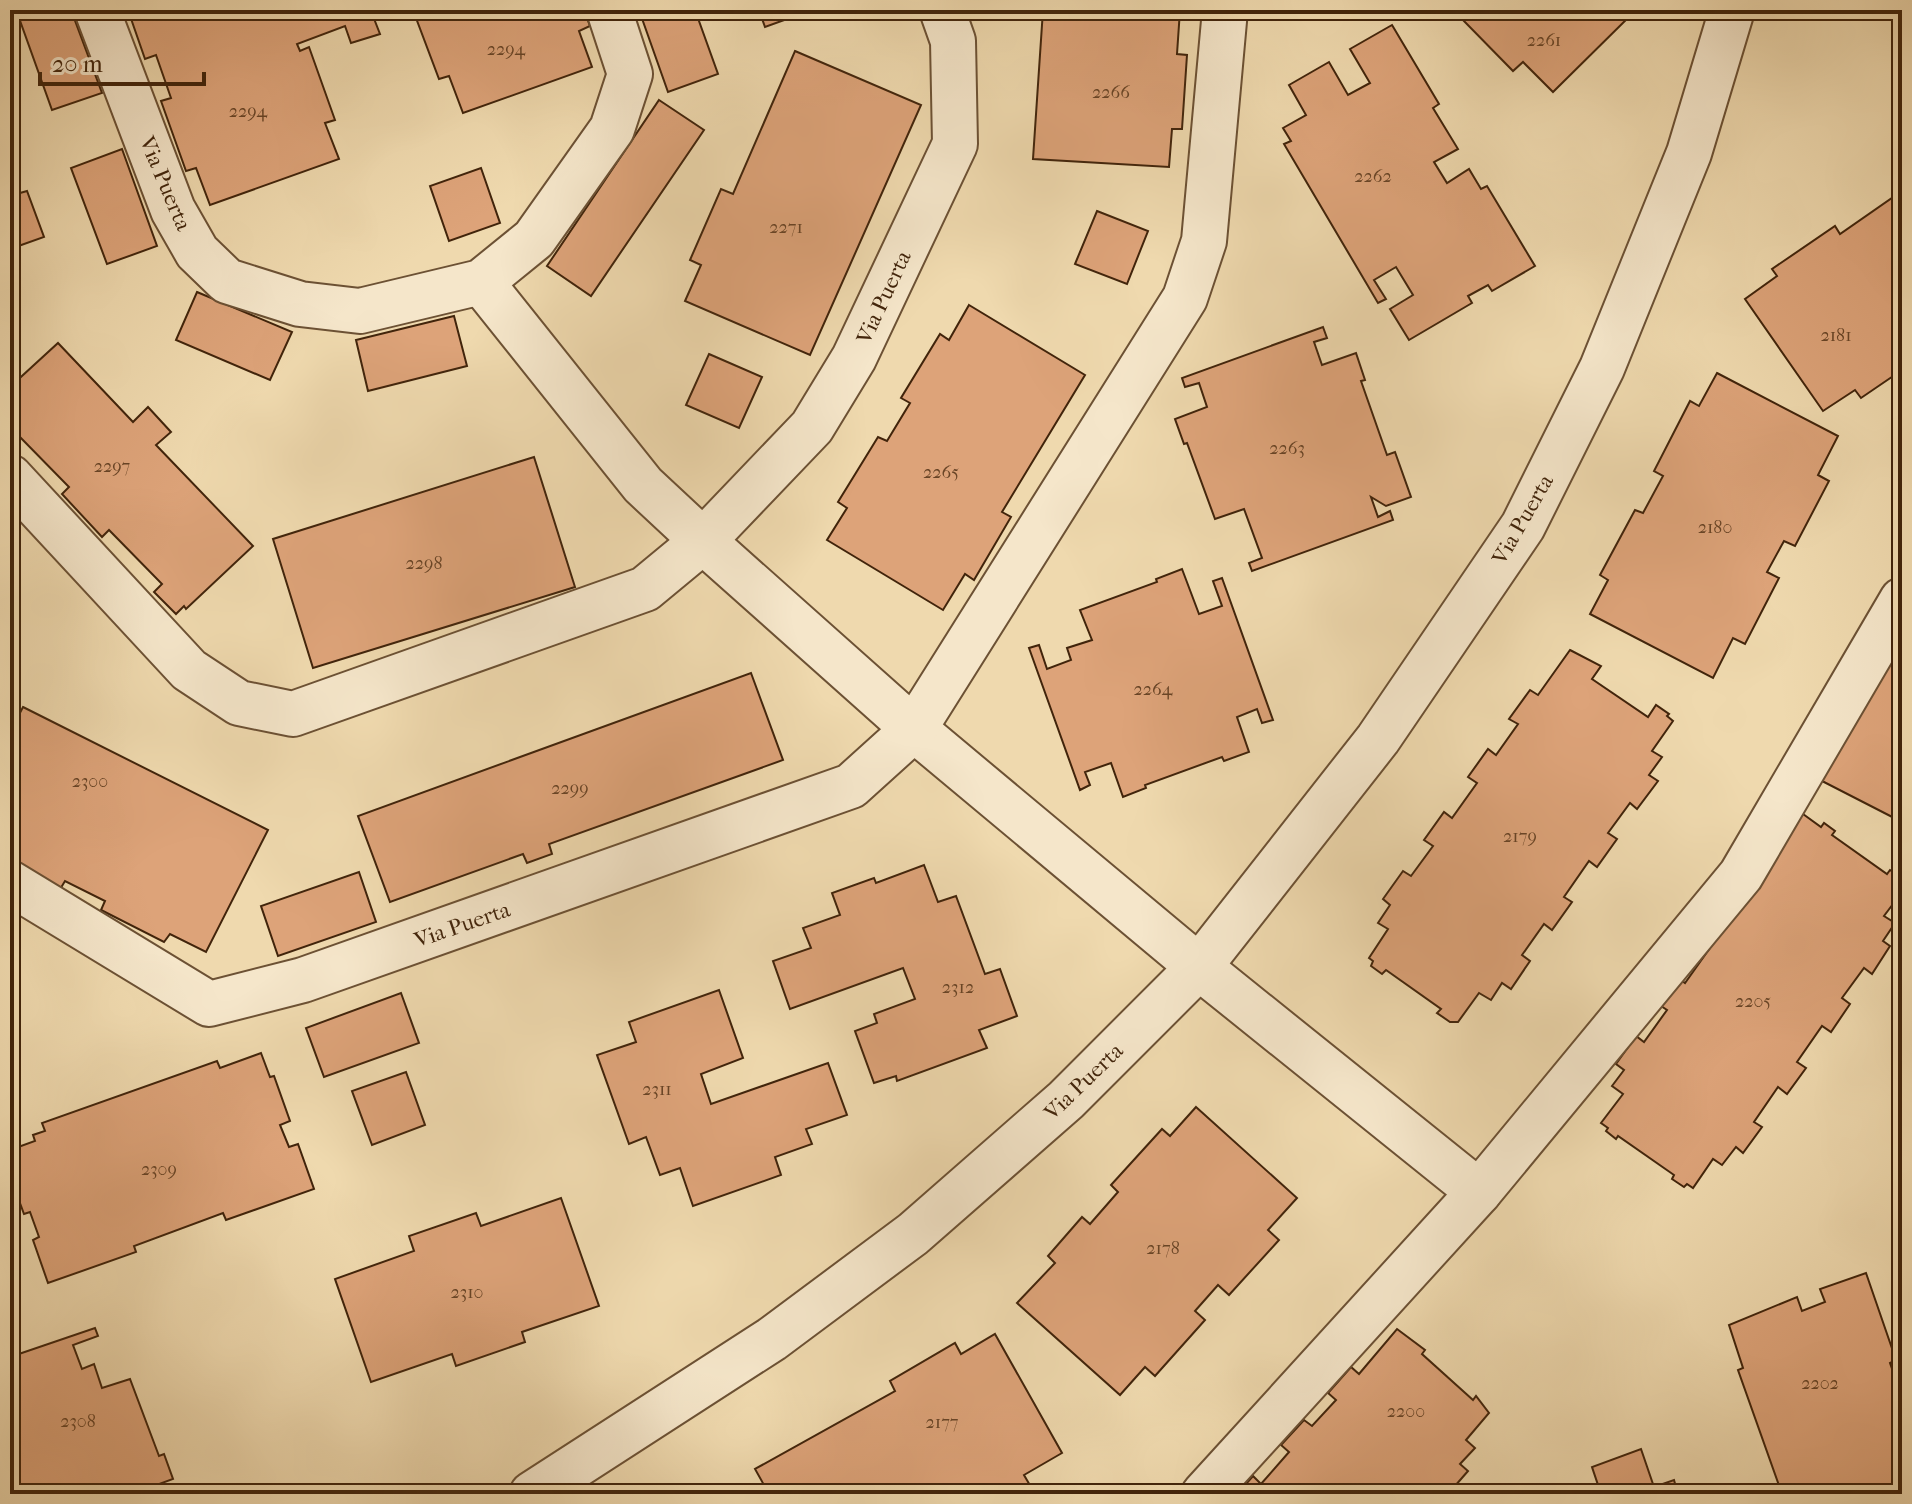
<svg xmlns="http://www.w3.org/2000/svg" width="1912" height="1504" viewBox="0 0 1912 1504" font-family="'IM FELL French Canon',serif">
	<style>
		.building { fill: #dda379; stroke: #41240b; stroke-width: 2 }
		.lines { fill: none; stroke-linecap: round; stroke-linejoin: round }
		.minor-casing { stroke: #6c5134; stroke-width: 48 }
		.minor { stroke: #f5e6ca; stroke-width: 44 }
		.labels { text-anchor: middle; stroke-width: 7; stroke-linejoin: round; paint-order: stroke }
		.number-label { font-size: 18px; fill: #684426 }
		.street-label { font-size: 22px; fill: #41240b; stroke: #f5e6ca }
	</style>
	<rect width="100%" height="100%" fill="#efd9ae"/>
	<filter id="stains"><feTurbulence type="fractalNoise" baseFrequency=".0025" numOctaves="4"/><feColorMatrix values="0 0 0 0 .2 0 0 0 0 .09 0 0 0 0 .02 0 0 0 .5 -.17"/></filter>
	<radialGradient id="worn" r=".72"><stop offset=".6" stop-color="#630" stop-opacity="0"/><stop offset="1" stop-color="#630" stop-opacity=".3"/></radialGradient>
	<g class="building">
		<path d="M32,10H71L102,93L52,110L18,15Z"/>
		<path d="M128,10H285L288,17L308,10H389L373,16L380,34L351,43L345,26L297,44L300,51L309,47L335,120L325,123L339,159L210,205L196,168L186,171L161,101L171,98L156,55L145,59Z"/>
		<path d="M413,10H584L590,26L579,31L592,67L463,113L449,76L439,79Z"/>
		<path d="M639,10H695L718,74L668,92Z"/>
		<path d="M759,10H812L765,27Z"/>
		<path d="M1043,10H1180L1177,54L1187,55L1182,129H1172L1169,167L1033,159Z"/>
		<path d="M1467,10H1636L1553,92L1523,62L1513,71L1460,17Z"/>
		<path d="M1392,25L1439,104L1433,108L1458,149L1434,162L1447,183L1469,169L1481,189L1487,186L1535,266L1492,291L1488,285L1468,296L1472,303L1409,340L1390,309L1413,295L1396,267L1374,280L1386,299L1378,303L1284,144L1291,141L1283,128L1306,115L1289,85L1329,62L1348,95L1370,83L1350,49Z"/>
		<path d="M795,51L921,105L810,355L685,301L701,265L690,260L721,189L733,194Z"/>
		<path d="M659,100L704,130L591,296L547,266Z"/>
		<path d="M122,149L157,246L107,264L71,168Z"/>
		<path d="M10,165L20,193L27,191L44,237L10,249Z"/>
		<path d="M481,168L500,223L449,241L430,186Z"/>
		<path d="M1902,191V370L1861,398L1855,390L1823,411L1745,299L1777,276L1772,269L1835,226L1840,234Z"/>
		<path d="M1097,211L1148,231L1127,284L1075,264Z"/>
		<path d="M197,292L292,332L270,380L176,340Z"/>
		<path d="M969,305L1085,375L1002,512L1011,517L974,580L965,574L943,610L827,540L847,508L838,502L878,437L887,441L910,403L901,398L940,334L949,340Z"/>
		<path d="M454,316L467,366L368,391L356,340Z"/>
		<path d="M1323,327L1327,338L1314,342L1322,365L1356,353L1365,380L1361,381L1387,455L1395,452L1411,497L1386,506L1371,497L1378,517L1390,511L1393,520L1252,571L1249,563L1262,558L1244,509L1215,519L1187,443L1184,444L1175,419L1207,407L1199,383L1185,387L1182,378Z"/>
		<path d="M58,343L133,422L148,407L171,432L156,445L253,546L186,609L184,606L176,614L154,592L162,584L109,530L102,537L62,494L69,487L16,433L10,439V387Z"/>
		<path d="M709,354L762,377L739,428L686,405Z"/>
		<path d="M1717,373L1838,436L1818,475L1829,481L1795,546L1784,541L1767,572L1779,578L1745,644L1733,638L1713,678L1590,614L1608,580L1600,575L1635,510L1643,513L1663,476L1654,471L1690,401L1699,406Z"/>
		<path d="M534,457L575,587L313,668L273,539Z"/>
		<path d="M1182,569L1199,614L1222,606L1213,581L1222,578L1273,720L1262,723L1257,709L1237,717L1249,752L1224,761L1222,757L1145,785L1146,788L1123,797L1111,763L1085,772L1090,785L1080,790L1029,648L1039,645L1047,669L1071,660L1067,648L1092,640L1080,610L1157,582L1156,579Z"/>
		<path d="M1902,629V822L1822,781Z"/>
		<path d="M1570,650L1601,666L1592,679L1648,717L1656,705L1669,714L1667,716L1673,721L1652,751L1662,757L1649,775L1658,781L1637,809L1630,803L1608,833L1617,839L1597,867L1589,861L1564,897L1572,902L1552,930L1544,924L1522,955L1530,961L1511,989L1502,983L1491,1000L1479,993L1458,1022H1450L1437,1013L1441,1009L1386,970L1382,974L1371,966L1373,961L1369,958L1388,929L1378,923L1390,905L1383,899L1403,871L1411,876L1433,846L1424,840L1444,812L1452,818L1477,783L1468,777L1488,749L1496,755L1518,724L1509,719L1530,690L1538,695Z"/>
		<path d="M751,673L783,760L549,844L552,854L527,863L523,854L390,902L358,816Z"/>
		<path d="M23,707L268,830L206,952L170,934L164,942L101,910L105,901L65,881L59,891L10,866V732Z"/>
		<path d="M1803,814L1821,827L1824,823L1835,831L1832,835L1887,874L1890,870L1902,878V892L1884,916L1895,923L1883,941L1890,946L1872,974L1864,968L1842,998L1850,1004L1831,1032L1822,1026L1797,1062L1806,1068L1787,1094L1778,1087L1754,1122L1762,1127L1743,1153L1736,1147L1722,1165L1713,1159L1693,1188L1687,1184L1684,1187L1672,1179L1674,1175L1618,1136L1616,1139L1606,1131L1608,1128L1601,1123L1623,1094L1612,1086L1624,1070L1616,1064L1636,1036L1644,1042L1667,1010L1658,1004L1677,977L1685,983L1712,945L1704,940Z"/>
		<path d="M924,865L938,902L956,896L985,974L1000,969L1017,1016L979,1030L987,1048L897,1081L896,1076L874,1083L855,1031L877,1023L874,1014L915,999L903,968L790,1009L773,961L811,948L803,928L840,915L832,893L874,878L876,883Z"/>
		<path d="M359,872L376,922L278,956L261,906Z"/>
		<path d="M719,990L743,1058L701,1074L711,1104L828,1063L847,1115L806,1129L812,1144L775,1157L781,1175L693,1206L680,1168L660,1175L646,1137L629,1144L597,1055L636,1042L629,1022Z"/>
		<path d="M401,993L419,1043L324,1077L306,1028Z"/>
		<path d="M261,1053L270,1077L274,1076L290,1121L280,1125L289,1147L298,1144L314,1189L226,1220L223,1213L134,1246L136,1252L48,1283L33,1240L39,1237L30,1212L24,1214L10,1176V1150L35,1141L33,1135L45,1131L42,1123L217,1061L220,1068Z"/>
		<path d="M406,1072L425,1125L372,1145L352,1091Z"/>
		<path d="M1196,1107L1297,1198L1268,1230L1279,1240L1229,1295L1218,1285L1195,1311L1205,1320L1155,1376L1145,1367L1120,1395L1017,1303L1055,1263L1048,1256L1082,1217L1090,1224L1118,1192L1111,1185L1162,1129L1170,1136Z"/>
		<path d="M561,1198L599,1306L522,1332L525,1342L456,1366L452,1354L371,1382L335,1279L414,1251L409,1236L476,1213L481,1226Z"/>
		<path d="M1866,1273L1896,1360L1890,1363L1902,1397V1494H1782L1738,1370L1743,1368L1729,1325L1797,1297L1802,1311L1825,1302L1820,1289Z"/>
		<path d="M95,1328L98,1336L73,1345L82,1369L94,1364L102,1388L130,1379L159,1456L164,1454L173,1479L132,1494H10V1357Z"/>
		<path d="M1397,1329L1425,1350L1422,1354L1473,1400L1476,1396L1489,1413L1466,1440L1475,1448L1460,1464L1468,1471L1448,1494L1438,1490L1434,1494H1237L1253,1476L1261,1484L1289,1452L1281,1445L1304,1420L1312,1426L1336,1400L1328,1393L1351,1367L1359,1374Z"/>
		<path d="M995,1334L1062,1453L1024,1475L1031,1487L1018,1494H769L755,1469L895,1391L890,1381L955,1343L961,1354Z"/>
		<path d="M1641,1449L1654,1487L1674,1480L1678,1494H1572L1598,1485L1592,1467Z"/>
	</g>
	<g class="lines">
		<g class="minor-casing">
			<g id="minor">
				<path d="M97,10L173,210L197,252L227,281L300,304L360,311L481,282L534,239L612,129L630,74L609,10"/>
				<path d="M481,282L643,485L703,541L914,729L1199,967L1479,1192"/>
				<path d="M10,477L189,670L239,703L293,714L645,589L703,541L812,427L854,358L955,144L953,41L942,10"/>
				<path d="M10,883L209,1004L303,980L851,786L914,729L1185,298L1204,241L1225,10"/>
				<path d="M532,1494L772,1339L913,1234L1066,1100L1199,967L1378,739L1523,526L1602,368L1689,153L1732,10"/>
				<path d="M1204,1494L1479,1192L1741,875L1902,600"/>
			</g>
		</g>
		<use href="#minor" class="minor"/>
	</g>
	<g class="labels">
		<g class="number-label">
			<text x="1544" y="46">2261</text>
			<text x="506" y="55">2294</text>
			<text x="1111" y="98">2266</text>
			<text x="248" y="117">2294</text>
			<text x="1373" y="182">2262</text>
			<text x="786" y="233">2271</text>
			<text x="1836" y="341">2181</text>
			<text x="1287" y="454">2263</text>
			<text x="112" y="472">2297</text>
			<text x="941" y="478">2265</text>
			<text x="1715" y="533">2180</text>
			<text x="424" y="569">2298</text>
			<text x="1153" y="695">2264</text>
			<text x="90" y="787">2300</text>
			<text x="570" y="794">2299</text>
			<text x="1520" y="842">2179</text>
			<text x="958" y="993">2312</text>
			<text x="1753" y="1007">2205</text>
			<text x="657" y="1095">2311</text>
			<text x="159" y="1175">2309</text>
			<text x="1163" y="1254">2178</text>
			<text x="467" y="1298">2310</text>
			<text x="1820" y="1389">2202</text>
			<text x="1406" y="1417">2200</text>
			<text x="78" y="1427">2308</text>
			<text x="942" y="1428">2177</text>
		</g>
		<g class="street-label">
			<text transform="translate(166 183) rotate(67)" y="8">Via Puerta</text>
			<text transform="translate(883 297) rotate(-65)" y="8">Via Puerta</text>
			<text transform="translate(1522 519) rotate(-60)" y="8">Via Puerta</text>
			<text transform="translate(462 924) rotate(-19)" y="8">Via Puerta</text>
			<text transform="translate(1083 1081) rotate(-44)" y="8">Via Puerta</text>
		</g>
	</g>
	<rect width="1912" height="1504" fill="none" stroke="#efd9ae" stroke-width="40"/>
	<rect x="12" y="12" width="1888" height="1480" fill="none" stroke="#41240b" stroke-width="4"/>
	<rect x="20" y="20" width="1872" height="1464" fill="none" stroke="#41240b" stroke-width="2"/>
	<path d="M40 72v12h164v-12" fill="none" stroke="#41240b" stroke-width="4"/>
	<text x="52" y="72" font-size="24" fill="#41240b" stroke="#f5e6ca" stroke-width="6" paint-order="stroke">20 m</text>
	<rect width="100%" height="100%" filter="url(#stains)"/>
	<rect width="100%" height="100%" fill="url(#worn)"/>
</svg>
